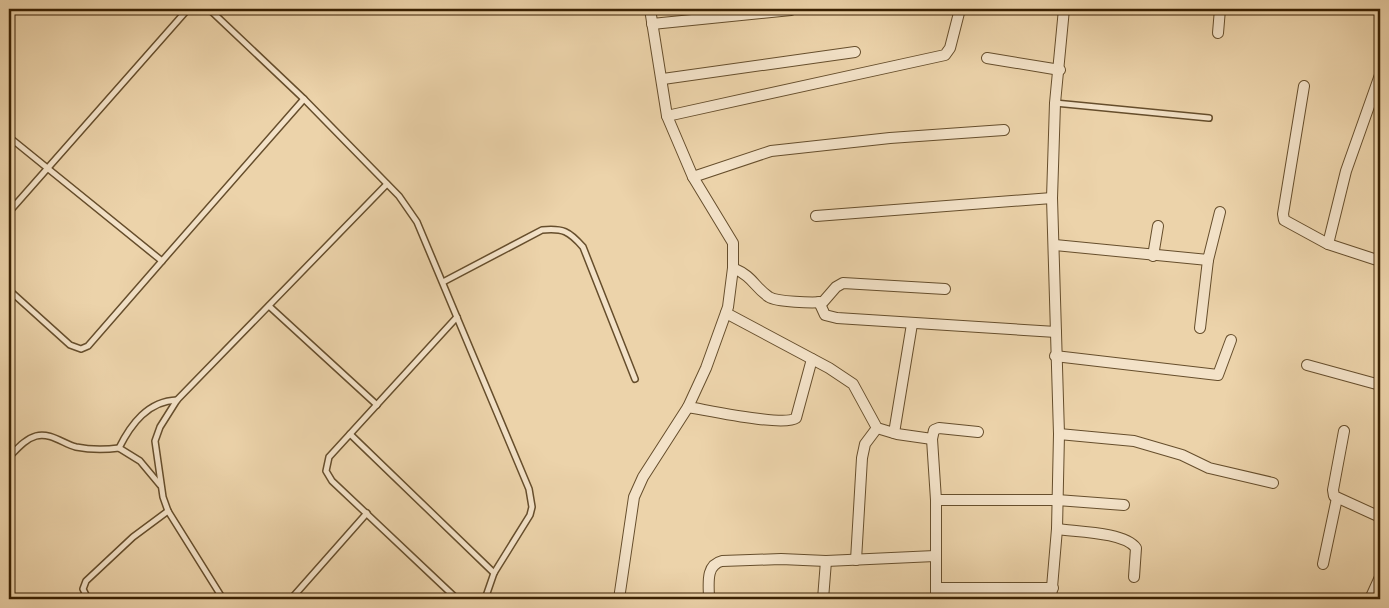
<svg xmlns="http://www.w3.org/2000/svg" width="1389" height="608" viewBox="0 0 1389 608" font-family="Vollkorn,serif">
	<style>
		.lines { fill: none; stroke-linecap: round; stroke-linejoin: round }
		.lane-casing { stroke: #664e2c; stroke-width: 8 }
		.street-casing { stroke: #664e2c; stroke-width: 12 }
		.lane { stroke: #f3e2c8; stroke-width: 5 }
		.street { stroke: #f3e2c8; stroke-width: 10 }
	</style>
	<rect width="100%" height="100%" fill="#ecd3aa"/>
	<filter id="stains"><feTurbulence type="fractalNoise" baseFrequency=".004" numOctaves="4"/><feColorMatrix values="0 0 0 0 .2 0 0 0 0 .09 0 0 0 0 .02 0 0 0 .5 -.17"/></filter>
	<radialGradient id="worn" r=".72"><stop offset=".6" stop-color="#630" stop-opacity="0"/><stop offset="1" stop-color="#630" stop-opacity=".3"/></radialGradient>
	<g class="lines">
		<g class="lane-casing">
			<g id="lane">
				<path d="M209,9L304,99"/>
				<path d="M1055,103L1209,118"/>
				<path d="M9,137L162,261L304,99L399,196L417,222L529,489L532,507L530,515L494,573L485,599"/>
				<path d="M9,212L188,9"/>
				<path d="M443,282L542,230C563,228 569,231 583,247L635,379"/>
				<path d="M9,290L70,345L81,349L88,346L162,261"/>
				<path d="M269,306L377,405"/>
				<path d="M457,317L329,457L326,471L332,481L457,599"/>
				<path d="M350,434L494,573"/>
				<path d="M119,448L140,461L160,485"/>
				<path d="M9,457C17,449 25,439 36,436C50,432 64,444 76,447C91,450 104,450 119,448C131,424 148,401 177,400"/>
				<path d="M88,599L83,589L86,581L133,537L168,511"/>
				<path d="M223,599L168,511L163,497L155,441L160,427L177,400L387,184"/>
				<path d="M291,599L367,513"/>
			</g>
		</g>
		<g class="street-casing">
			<g id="street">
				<path d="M652,24L791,10"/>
				<path d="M1218,33L1220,9"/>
				<path d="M987,58L1060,70"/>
				<path d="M663,79L855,52"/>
				<path d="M1304,86L1283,214L1284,220L1328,244L1380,261"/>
				<path d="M667,116L945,55L950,48L960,9"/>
				<path d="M693,177L771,151L890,138L1004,130"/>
				<path d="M816,216L1052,198"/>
				<path d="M1328,244L1346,171L1380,75"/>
				<path d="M1055,245L1208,260L1220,212"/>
				<path d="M1153,256L1158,226"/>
				<path d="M733,268C754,277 753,286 769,297C777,302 812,303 823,302L836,287L843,283L945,289"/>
				<path d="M819,302L825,315L837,318L1056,332"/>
				<path d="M726,313L829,368L853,384L877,428L897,434L932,439"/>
				<path d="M1200,328L1208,260"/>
				<path d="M1055,356L1218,375L1231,340"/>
				<path d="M1307,365L1380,385"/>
				<path d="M688,407C707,410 784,427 796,418L812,359"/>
				<path d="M1344,431L1333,490L1334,496L1380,517"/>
				<path d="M894,433L912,324"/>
				<path d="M1059,434L1134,441L1182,455L1209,468L1273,483"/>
				<path d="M936,500H1057L1124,505"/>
				<path d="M1057,529C1077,532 1124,532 1136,548L1134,577"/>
				<path d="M856,560L862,458L865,444L877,428"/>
				<path d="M1323,564L1337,498"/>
				<path d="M936,588H1053"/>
				<path d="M619,599L634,497L643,477L688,407L706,368L728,307L733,268V243L693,177L667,116L650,9"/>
				<path d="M709,599C709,585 705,565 722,561L781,559L826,561L935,556"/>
				<path d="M823,599L826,561"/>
				<path d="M936,599V500L932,439L934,430L939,428L978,432"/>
				<path d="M1051,599L1057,529L1059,434L1052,198L1055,103L1064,9"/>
				<path d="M1370,599L1380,577"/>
			</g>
		</g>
		<use href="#lane" class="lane"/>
		<use href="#street" class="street"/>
	</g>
	<rect width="1389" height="608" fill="none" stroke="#ecd3aa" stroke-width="30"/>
	<rect x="10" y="10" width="1369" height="588" fill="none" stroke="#3a2102" stroke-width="2.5"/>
	<rect x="15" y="15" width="1359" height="578" fill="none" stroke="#3a2102"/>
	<rect width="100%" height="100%" filter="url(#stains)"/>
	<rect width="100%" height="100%" fill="url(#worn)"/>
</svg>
